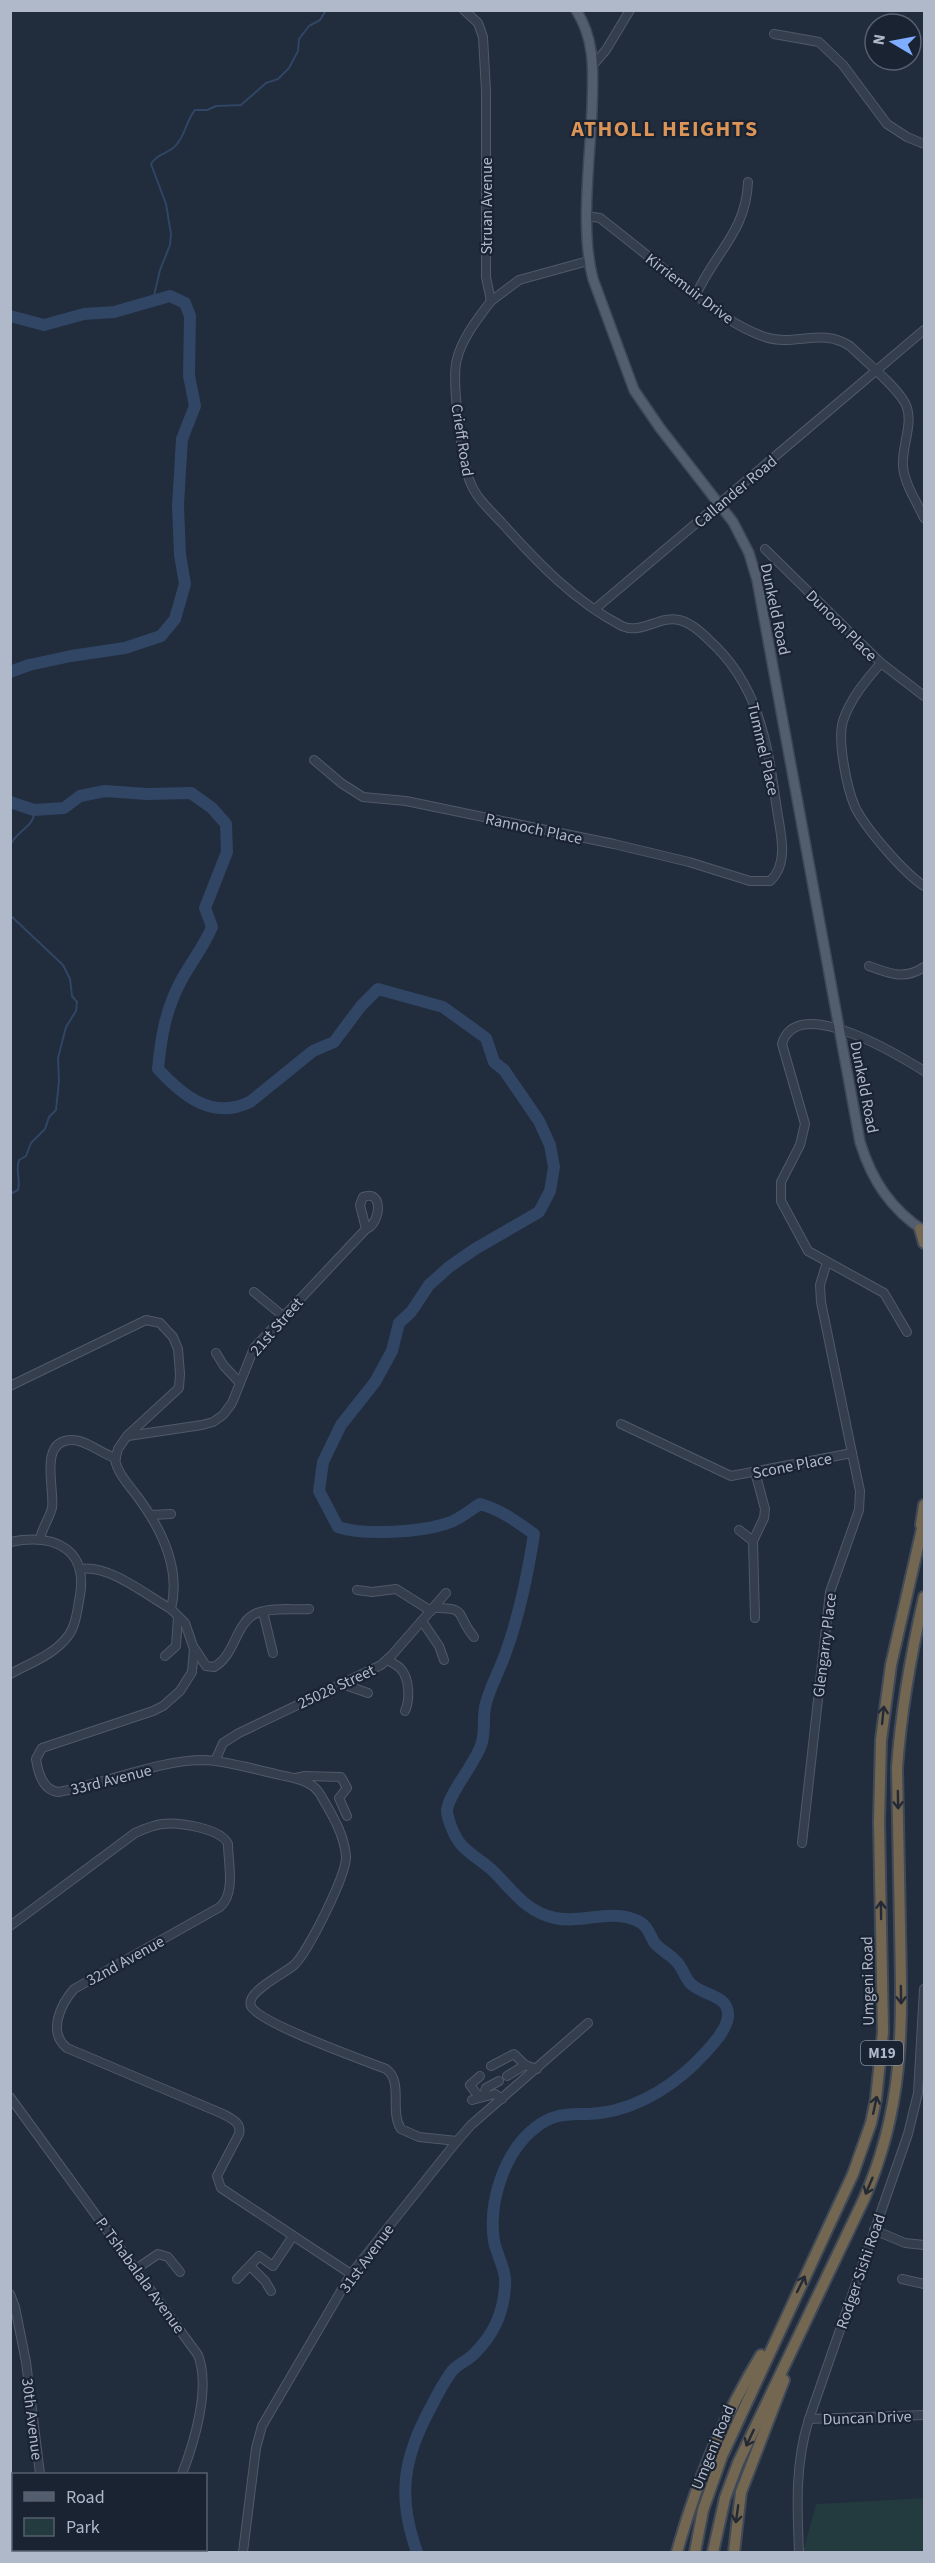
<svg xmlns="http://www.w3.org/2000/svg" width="935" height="2563" viewBox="0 0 935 2563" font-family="'Source Sans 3',sans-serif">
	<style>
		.green { fill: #233a3e }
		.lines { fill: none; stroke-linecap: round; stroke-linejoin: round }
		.stream { stroke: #314564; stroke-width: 2 }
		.river { stroke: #314564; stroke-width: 12 }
		.minor-casing { stroke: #505968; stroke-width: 10 }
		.major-casing { stroke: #3e4756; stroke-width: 12 }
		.highway-casing { stroke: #404958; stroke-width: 14 }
		.minor { stroke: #353e4d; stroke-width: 8 }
		.major { stroke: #525d6d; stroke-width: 9 }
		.highway { stroke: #746751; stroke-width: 10 }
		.oneway { stroke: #232a35 }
		.labels { text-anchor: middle; stroke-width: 4.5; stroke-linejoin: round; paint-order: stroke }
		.shield { fill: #1a2332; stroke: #838c9c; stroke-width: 1.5 }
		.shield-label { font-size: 15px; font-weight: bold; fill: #b0b9c9 }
		.street-label { font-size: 16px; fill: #b0b9c9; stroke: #1a2332 }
		.district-label { font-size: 22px; font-weight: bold; letter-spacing: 1.5px; fill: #dd9557; stroke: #1a2332 }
	</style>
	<rect width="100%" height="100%" fill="#212c3d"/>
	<path class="green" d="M924,2498V2552H803L816,2504Z"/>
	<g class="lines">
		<g class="stream">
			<path d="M153,300L160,270L170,245L171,234L166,204L151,164C158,152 170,154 177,144C186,133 186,121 195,110H207L216,106L241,105L266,83L278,79L289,68L298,51L299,39L309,26L320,20L326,10"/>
			<path d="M10,846C15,831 36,827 34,810"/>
			<path d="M10,915L63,965L70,979L72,996L77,1002L76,1011L66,1027L58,1058L59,1081L56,1110L49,1117L45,1129L31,1143L26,1156L19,1160C15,1172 21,1180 18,1190L10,1194"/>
		</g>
		<g class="river">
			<path d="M10,316L44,325L84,314L114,312L170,296L185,303L190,316L189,376L195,406L182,439L178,505L180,555L185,584L175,619L161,636L125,648L71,656L29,665L10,672"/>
			<path d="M10,802L34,810L64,808L80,796L105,791L147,794L191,793L212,808L226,824L227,852L205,908L212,927C204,946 192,961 182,979C166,1008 161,1036 158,1069C183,1096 212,1120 250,1102L313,1051L334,1042L361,1006L378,989L443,1007L486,1038L494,1062L504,1070L539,1121L550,1145L554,1167L550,1191L539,1212L475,1249L449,1267L429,1285L411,1312L399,1323L392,1351L375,1382L341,1425L323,1462L319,1491L338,1527C364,1536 422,1532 448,1523C459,1520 470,1510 480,1504C501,1510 516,1521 534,1534C528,1573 520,1612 507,1649C501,1668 489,1688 485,1707C483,1719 485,1731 482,1742C477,1762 449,1792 447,1810C447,1818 454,1835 459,1842C467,1853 481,1860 491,1869C512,1889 525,1912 555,1918C583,1924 610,1908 638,1921C647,1925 649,1933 654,1942C659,1949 669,1954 675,1960C682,1966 684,1976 690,1983C702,1996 730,1994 728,2017C726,2030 714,2043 706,2052C679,2082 641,2108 600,2113C574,2116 557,2110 535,2128C504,2152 488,2203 494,2241C497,2256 507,2271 505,2287C503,2315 493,2335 474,2354C467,2361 458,2364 452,2371C444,2382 437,2395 431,2407C403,2458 397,2497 417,2552"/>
		</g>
		<g class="minor-casing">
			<g id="minor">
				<path d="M464,10L478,23L483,37L486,91V277L491,301L519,280L588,261"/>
				<path d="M774,34L819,42L843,65L887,124L907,137L924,144"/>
				<path d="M593,65L606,50L630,10"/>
				<path d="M587,216L600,218C627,239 653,260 680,282C706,303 732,326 765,337C794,347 822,327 850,346C864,360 896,386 905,403C915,422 901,446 903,467C905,485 917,502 924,518"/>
				<path d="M696,295C715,252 746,232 748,182"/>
				<path d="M765,549L881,663L924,696"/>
				<path d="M595,609L924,330"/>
				<path d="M881,663C866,680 850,699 843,721C837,741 847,788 855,807C866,829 904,873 924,886"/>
				<path d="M314,760L341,783L363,797L406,801L614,844L689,862L750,881H770C791,862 779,828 776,803C767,740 758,684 709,640C701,632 690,622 679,620C660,615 641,635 622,626C575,602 537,562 502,523C491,511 477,499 471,484C462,465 451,379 457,359C462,338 479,317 491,301"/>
				<path d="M869,966C890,974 905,980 924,967"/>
				<path d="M254,1292L283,1316"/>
				<path d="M907,1332L884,1293L808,1251L781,1201V1182L800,1145L805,1124L782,1044C796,992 900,1056 924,1071"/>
				<path d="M216,1353L224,1366L240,1383"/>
				<path d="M10,1386L146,1320L160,1323L173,1337L178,1349L180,1374L179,1388L127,1436L118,1449L115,1460C118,1474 129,1485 137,1496C161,1528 181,1569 171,1609L185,1623L194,1649L192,1672L180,1691L163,1706L153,1711L42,1748L36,1759C38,1773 43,1790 58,1792C105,1784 157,1760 204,1760C228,1761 252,1769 276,1774C291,1778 311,1779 320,1794C331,1813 344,1833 346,1856C347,1874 308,1952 294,1965C284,1974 245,1992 251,2006C257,2022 365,2061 386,2069C404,2082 389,2111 401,2129L419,2137L457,2141"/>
				<path d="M621,1424L731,1476L852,1453L821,1302L820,1285L827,1262"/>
				<path d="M128,1436L202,1425L213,1422L223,1415L232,1403L254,1348L366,1229C381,1223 384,1189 363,1197L360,1205L366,1229"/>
				<path d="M151,1515L171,1514"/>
				<path d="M739,1530L753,1541"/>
				<path d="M40,1539C42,1528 49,1519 52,1508C55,1489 38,1440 72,1440C87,1440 101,1454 116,1458"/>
				<path d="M10,1542C57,1533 90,1550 79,1601C77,1613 75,1627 68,1636C54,1655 30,1663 10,1674"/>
				<path d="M80,1569C109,1564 146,1595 171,1609"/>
				<path d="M357,1590L372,1592L396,1589L431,1611"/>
				<path d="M433,1608C469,1607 455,1615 474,1637"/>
				<path d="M263,1612L273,1653"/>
				<path d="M755,1618L753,1541L764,1518L765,1509L755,1472"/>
				<path d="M422,1621L439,1646L444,1660"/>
				<path d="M195,1649L206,1666L214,1667C236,1655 235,1622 257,1613C272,1607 294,1610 309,1609"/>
				<path d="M165,1656L176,1646L178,1617"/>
				<path d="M387,1660C391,1662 397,1665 400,1668C410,1678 410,1700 405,1711"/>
				<path d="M342,1684L368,1693"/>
				<path d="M215,1761L223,1743L239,1733L381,1665L392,1655L446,1593"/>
				<path d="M295,1778L305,1776L341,1777L347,1788L339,1798L347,1816"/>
				<path d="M802,1843L830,1592L859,1510L860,1491L852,1453"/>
				<path d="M10,1926L135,1833C144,1829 153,1825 162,1824C178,1822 221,1828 228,1844C228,1863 236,1893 220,1907L74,1989C61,2004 47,2032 67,2048L223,2114C232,2119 242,2123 239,2134L217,2176L221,2188L351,2274"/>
				<path d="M491,2066L514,2054L525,2065L537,2069"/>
				<path d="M507,2076L525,2065"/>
				<path d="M483,2096L486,2088L499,2081"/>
				<path d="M10,2097L198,2355C211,2388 194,2443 182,2474"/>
				<path d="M479,2097L470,2085L480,2076"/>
				<path d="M472,2100L495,2094L502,2099"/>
				<path d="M874,2230L905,2243L924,2245"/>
				<path d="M250,2266L265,2281L271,2291"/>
				<path d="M136,2269L158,2254L168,2257L180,2272"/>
				<path d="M237,2279L259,2256L273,2266L293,2236"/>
				<path d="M902,2279L924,2284"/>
				<path d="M10,2294L15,2307L26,2362L40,2474"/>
				<path d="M809,2419L924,2415"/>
				<path d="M32,2552L44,2550"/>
				<path d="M243,2552L256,2448L262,2426L351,2274L457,2141L471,2125L588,2023"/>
				<path d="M799,2552C797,2507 795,2463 809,2419L908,2134L918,2093L924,1989"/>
			</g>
		</g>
		<g class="major-casing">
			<path id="major" d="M576,10C596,41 593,73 592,109C590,160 580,230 593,279L634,390L660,428L733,522L749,553L757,580L860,1142C872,1181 891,1209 924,1231"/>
		</g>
		<g class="highway-casing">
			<g id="highway">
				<path d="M920,1229L924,1243"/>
				<path d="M921,1525L924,1505"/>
				<path d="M677,2552C696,2483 724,2416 761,2355"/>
				<path d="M695,2552L703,2510L722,2456L853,2174L871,2123L876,2099L883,2032L879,1822L881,1740L891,1665L924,1520"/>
				<path d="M713,2552L725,2498L738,2463L864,2199C905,2105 902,2027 900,1927C899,1874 898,1821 897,1768C901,1710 911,1654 924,1597"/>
				<path d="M734,2552L741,2492L784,2380"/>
			</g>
		</g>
		<use href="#minor" class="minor"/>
		<use href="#major" class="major"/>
		<use href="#highway" class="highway"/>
	</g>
	<defs><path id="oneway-shaft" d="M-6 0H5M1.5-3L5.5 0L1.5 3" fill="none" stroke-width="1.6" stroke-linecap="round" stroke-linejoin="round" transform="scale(1.5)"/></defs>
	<g class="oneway">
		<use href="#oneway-shaft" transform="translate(883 1715) rotate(-84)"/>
		<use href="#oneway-shaft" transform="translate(898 1800) rotate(89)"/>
		<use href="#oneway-shaft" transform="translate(881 1910) rotate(-91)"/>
		<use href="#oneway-shaft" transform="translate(901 1995) rotate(89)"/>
		<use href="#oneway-shaft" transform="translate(875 2105) rotate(-78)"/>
		<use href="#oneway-shaft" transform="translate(869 2186) rotate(113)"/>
		<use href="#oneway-shaft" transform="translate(801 2284) rotate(-64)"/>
		<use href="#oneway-shaft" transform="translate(750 2438) rotate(115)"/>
		<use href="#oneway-shaft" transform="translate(737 2514) rotate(98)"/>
	</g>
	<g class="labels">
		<rect class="shield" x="861" y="2041" width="42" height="24" rx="4.5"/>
		<g class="shield-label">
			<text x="882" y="2058">M19</text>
		</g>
		<g class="street-label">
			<text transform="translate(486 206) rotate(-90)" y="6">Struan Avenue</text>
			<text transform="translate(690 288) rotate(37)" y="6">Kirriemuir Drive</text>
			<text transform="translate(463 440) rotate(81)" y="6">Crieff Road</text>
			<text transform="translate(735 491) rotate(-40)" y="6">Callander Road</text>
			<text transform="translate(776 609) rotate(78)" y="6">Dunkeld Road</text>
			<text transform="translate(842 625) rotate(45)" y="6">Dunoon Place</text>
			<text transform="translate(764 749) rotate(77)" y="6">Tummel Place</text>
			<text transform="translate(534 828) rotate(12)" y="6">Rannoch Place</text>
			<text transform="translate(865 1087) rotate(79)" y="6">Dunkeld Road</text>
			<text transform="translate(276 1326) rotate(-49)" y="6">21st Street</text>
			<text transform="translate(792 1465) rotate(-11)" y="6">Scone Place</text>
			<text transform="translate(824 1645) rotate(-83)" y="6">Glengarry Place</text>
			<text transform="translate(336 1686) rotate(-25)" y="6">25028 Street</text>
			<text transform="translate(111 1779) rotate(-14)" y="6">33rd Avenue</text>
			<text transform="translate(125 1960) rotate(-29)" y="6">32nd Avenue</text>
			<text transform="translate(867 1981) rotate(-91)" y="6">Umgeni Road</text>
			<text transform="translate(366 2258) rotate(-54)" y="6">31st Avenue</text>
			<text transform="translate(860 2271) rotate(-71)" y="6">Rodger Sishi Road</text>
			<text transform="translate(141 2275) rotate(54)" y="6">P. Tshabalala Avenue</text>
			<text transform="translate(867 2417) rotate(-2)" y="6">Duncan Drive</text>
			<text transform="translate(33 2419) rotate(83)" y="6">30th Avenue</text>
			<text transform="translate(712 2447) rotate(-68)" y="6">Umgeni Road</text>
		</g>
		<g class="district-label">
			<text x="665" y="136">ATHOLL HEIGHTS</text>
		</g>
	</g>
	<rect width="935" height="2563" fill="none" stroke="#b0b9c9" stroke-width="24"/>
	<rect x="12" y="2473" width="195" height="78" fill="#1a2332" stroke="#565f6e" stroke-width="1.5"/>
	<rect x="24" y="2492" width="30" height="9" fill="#525d6d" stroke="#565f6e" stroke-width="1.5"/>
	<text x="66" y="2503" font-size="18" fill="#b0b9c9">Road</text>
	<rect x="24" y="2518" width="30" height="18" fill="#233a3e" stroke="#565f6e" stroke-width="1.5"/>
	<text x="66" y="2533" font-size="18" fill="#b0b9c9">Park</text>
	<g transform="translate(893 42) rotate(280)"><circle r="28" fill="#1a2332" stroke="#565f6e" stroke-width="1.5"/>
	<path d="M0-4.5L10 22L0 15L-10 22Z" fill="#7fadff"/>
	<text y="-9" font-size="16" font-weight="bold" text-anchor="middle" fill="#b0b9c9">N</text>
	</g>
</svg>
